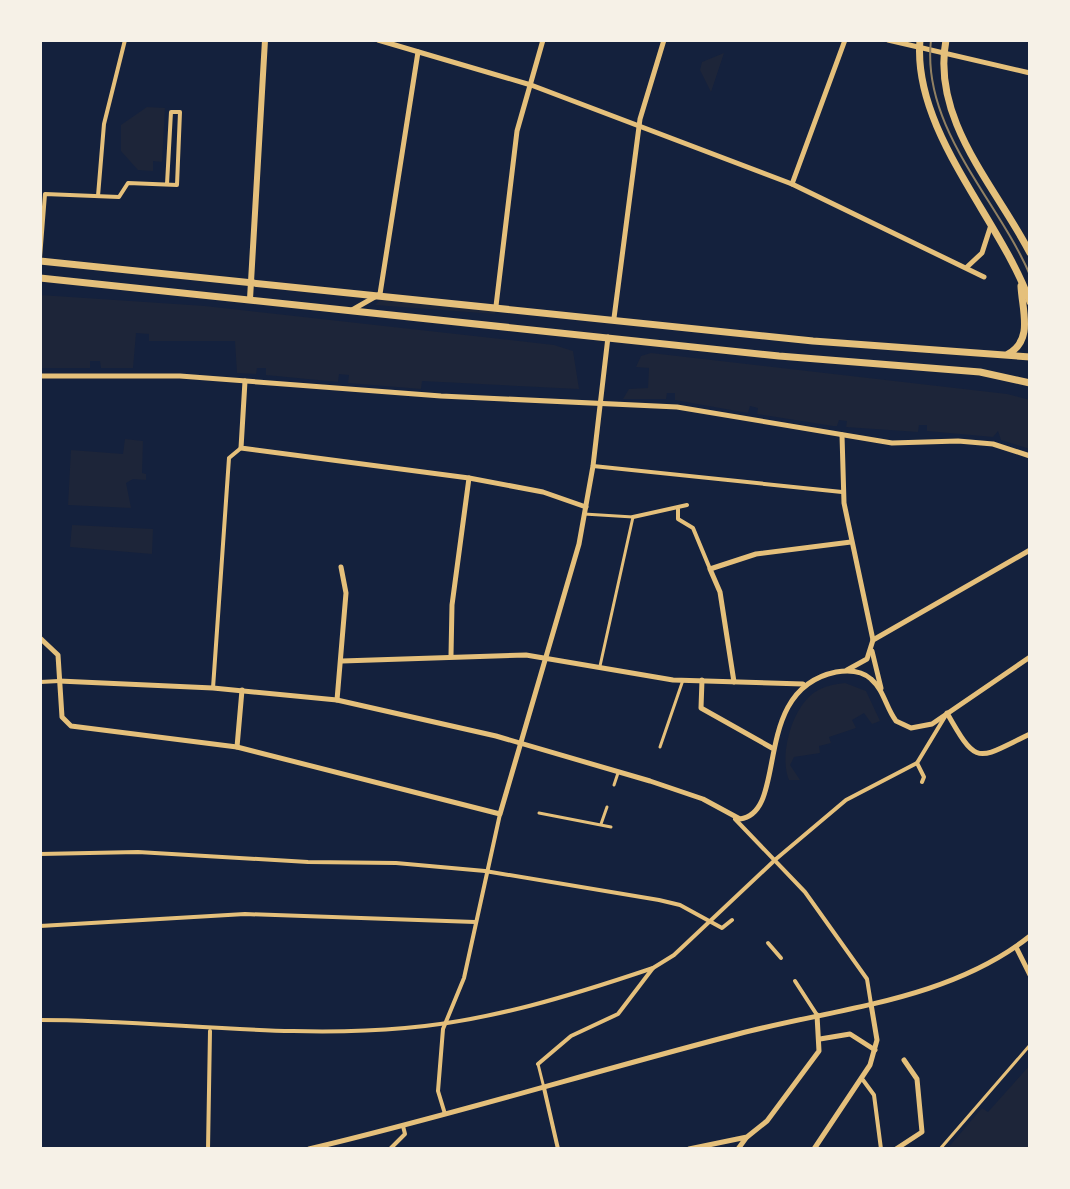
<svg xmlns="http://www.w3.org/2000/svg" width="1070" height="1189" viewBox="0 0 1070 1189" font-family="'IBM Plex Sans',sans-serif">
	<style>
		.green { fill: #1d2539 }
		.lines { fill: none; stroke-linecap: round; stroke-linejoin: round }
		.service { stroke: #e5c07b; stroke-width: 3 }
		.pedestrian { stroke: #e5c07b; stroke-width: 4 }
		.minor { stroke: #e5c07b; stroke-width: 5 }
		.tertiary { stroke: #e5c07b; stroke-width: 6 }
		.secondary { stroke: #e5c07b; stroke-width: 7 }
		.tram { stroke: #918062; stroke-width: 2 }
	</style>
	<rect width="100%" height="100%" fill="#14213d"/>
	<g class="green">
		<path d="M724,53L711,92L700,70L702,62Z"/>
		<path d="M147,107L165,108L162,162L153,161V171L138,170L121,151V125Z"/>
		<path d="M40,295L205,306L554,345L573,351L579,389L422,381L421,389L348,383L349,375L339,374L338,382L266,375V368H257L256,374L237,373L235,341H149V334L136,333L133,368H101L100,361H90V368H40Z"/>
		<path d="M381,299L495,311V314L375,305Z"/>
		<path d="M651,353L1007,394L1030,400V449L1001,440L998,431L993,437L927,431V425H919L918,432L846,427L847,421L839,420L837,426H833L757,414L758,408L750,406L748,413L675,400V393H667L666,399H623L629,389L648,388L649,368L636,367L641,356Z"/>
		<path d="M125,439L143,441L142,473L146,474V480L133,479L126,483L131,508L68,505L71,450L123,454Z"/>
		<path d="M72,525L153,529L152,554L70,547Z"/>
		<path d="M845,683L866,691L880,721L872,724L864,713L852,720L856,728L829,737L831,743L819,746L820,753L794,757L790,765L800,780H789C779,757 791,708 815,692C824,686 835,684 845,683Z"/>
		<path d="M1030,1065V1149H947L982,1108L988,1112Z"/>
	</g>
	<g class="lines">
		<g class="service">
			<path d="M584,514L633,517L600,666"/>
			<path d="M660,747L683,680"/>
			<path d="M614,785L618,773"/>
			<path d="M539,813L611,827"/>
			<path d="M601,824L607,807"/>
			<path d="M538,1064L544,1088"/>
			<path d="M940,1149L1030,1045"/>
		</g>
		<g class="pedestrian">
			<path d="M98,196L104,124L125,40"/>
			<path d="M40,258L45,194L119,197L128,183L177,185L180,112H171L167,184"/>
			<path d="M593,466L842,492"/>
			<path d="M678,509V519L693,528L710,569"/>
			<path d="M633,517L687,505"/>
			<path d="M40,682L59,681"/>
			<path d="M213,688L229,458L241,448"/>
			<path d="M917,763L924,777L922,782"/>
			<path d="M735,819L805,892L867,979L871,1004"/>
			<path d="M40,854L138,852L308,862L396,863L485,871L659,900L680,905L722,928L732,920"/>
			<path d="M40,926L245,914L475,922"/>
			<path d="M768,943L781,958"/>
			<path d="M795,981L817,1015"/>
			<path d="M40,1020C162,1020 283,1039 405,1028C490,1021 573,995 653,968"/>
			<path d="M538,1064L571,1036L618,1014L653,968L674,955L776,859L846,800L917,763L946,715"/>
			<path d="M863,1080L874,1095L881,1149"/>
			<path d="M544,1088L558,1149"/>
			<path d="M445,1114L438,1091L443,1029L464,978L500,814"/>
			<path d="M208,1149L210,1031"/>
			<path d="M390,1149L405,1134L403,1126"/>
		</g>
		<g class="minor">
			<path d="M378,40L531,85L792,184L984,277"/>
			<path d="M888,40L1030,73"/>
			<path d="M792,184L845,40"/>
			<path d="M967,267L982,253L991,225"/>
			<path d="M496,306L517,131L543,40"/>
			<path d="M352,310L380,294L418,52"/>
			<path d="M614,318L640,119L664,40"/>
			<path d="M40,376H180L441,396L677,407L892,443L958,441L993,444L1030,456"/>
			<path d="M245,381L241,448L469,478L543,492L586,507"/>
			<path d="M842,435L844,503L873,640L867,659L847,670"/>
			<path d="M40,638L58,655L62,717L71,726L237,747L500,814L579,544L593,466L608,337"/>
			<path d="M873,640L1030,550"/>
			<path d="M872,651L881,688"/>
			<path d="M451,655L452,605L469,478"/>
			<path d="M342,661L526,655L673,680L803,684"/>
			<path d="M702,680L701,708L772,748"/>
			<path d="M59,681L213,688L337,700L496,736L650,781L703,799L740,819C790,812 749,690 836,672C848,670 861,670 871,679C884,690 886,708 896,721L911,728L932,724L1030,657"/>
			<path d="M734,682L720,592L710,569L756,554L851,542"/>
			<path d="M337,700L346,593L341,567"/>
			<path d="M947,713C978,768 977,759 1030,734"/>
			<path d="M237,747L242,690"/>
			<path d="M1016,947L1030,975"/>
			<path d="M820,1039L850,1034L875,1050"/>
			<path d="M309,1149C453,1115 595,1071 738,1034C836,1008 948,1001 1030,936"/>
			<path d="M689,1149L747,1137L767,1121L819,1051L817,1015"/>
			<path d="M738,1149L746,1138"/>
			<path d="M814,1149L870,1065L877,1040L871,1004"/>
			<path d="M896,1149L922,1132L917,1079L904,1060"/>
		</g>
		<path class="tertiary" d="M250,299L265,40"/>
		<g class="secondary">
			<path d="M920,40C912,131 1001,220 1030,302"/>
			<path d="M946,40C931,120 996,187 1030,253"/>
			<path d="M40,261L813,341L1030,357"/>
			<path d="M40,278L779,356L980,372L1030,383"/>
			<path d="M1008,354C1034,340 1022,310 1021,286"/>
		</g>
		<path class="tram" d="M931,40C921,128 998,200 1030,275"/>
	</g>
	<rect width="1070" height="1189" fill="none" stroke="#f6f1e7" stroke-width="84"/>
</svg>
